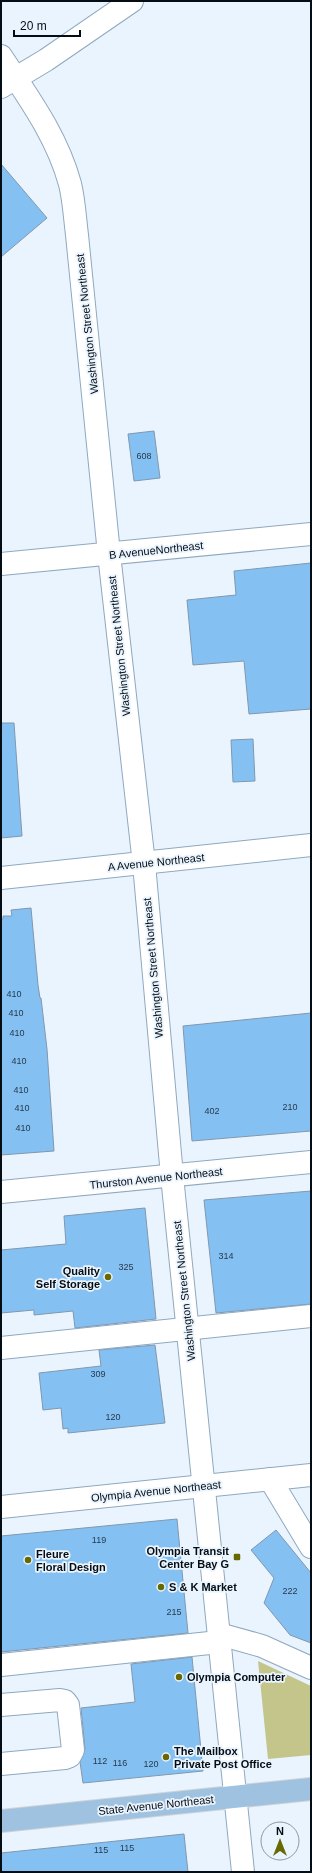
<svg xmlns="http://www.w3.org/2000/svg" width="312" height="1873" viewBox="0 0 312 1873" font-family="Arial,sans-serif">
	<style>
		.green { fill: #c3c58a }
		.building { fill: #85c0f3; stroke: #8098ae }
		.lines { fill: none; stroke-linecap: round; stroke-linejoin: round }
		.minor-casing { stroke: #8fa8be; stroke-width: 24 }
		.major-casing { stroke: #d2d3d5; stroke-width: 24 }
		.minor { stroke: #fff; stroke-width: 22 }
		.major { stroke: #9ec2e0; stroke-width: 22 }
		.poi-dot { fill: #686802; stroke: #eaf4fe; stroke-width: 1.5 }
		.labels { text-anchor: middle; stroke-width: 3.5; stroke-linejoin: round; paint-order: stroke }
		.number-label { font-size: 9px; fill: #253a4c }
		.street-label { font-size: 11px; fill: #050d14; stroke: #eaf4fe }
		.poi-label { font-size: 11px; font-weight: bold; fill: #050d14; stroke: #eaf4fe; text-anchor: start }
	</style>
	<rect width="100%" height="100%" fill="#eaf4fe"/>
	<path class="green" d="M258,1661L311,1686V1755L268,1759Z"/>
	<g class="building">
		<path d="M1,164L47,218L1,257Z"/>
		<path d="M154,431L160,478L134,481L128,434Z"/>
		<path d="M311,563V709L249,714L244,661L193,665L187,600L236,595L234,571Z"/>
		<path d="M1,723H14L22,836L1,838Z"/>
		<path d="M253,739L255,781L233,782L231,740Z"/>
		<path d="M31,908L38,985L40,998H41L47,1049L54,1151L1,1155V919H3V916H12L11,910Z"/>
		<path d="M311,1013V1131L192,1141L183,1026Z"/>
		<path d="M311,1191V1304L216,1313L204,1200Z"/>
		<path d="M145,1208L156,1319L75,1328L73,1311L34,1315V1310L1,1313V1250L66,1244L64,1216Z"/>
		<path d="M155,1345L165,1423L68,1433V1428L63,1429L61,1408L43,1410L39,1373L101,1366L99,1350Z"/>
		<path d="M177,1519L188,1633L1,1652V1536Z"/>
		<path d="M276,1530L311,1573V1643L290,1635L264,1603L274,1578L251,1550Z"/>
		<path d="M192,1657L203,1771L83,1783L80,1762L85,1749L81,1708L135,1702L131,1664Z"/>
		<path d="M184,1834L188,1872H1V1853Z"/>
	</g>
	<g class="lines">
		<g class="minor-casing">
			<g id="minor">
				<path d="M1,56C28,97 57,136 70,184C74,200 75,219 77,235L109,554L144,864L172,1176L243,1872"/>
				<path d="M1,87L46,60L132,1"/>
				<path d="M1,564L311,534"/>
				<path d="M1,878L311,845"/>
				<path d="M1,1192L311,1162"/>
				<path d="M1,1348L311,1316"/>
				<path d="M270,1479L311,1547"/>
				<path d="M1,1507L311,1475"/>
				<path d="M219,1634L262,1646L311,1668"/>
				<path d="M1,1665L219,1642"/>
				<path d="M1,1705L60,1700L65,1701L68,1705L73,1750L70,1756L65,1758L1,1764"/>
			</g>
		</g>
		<g class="major-casing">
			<path id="major" d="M1,1821L311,1789"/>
		</g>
		<use href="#minor" class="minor"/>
		<use href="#major" class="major"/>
	</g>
	<g class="poi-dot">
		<circle cx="108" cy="1277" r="4"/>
		<rect x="233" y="1553" width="8" height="8" rx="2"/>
		<circle cx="28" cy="1560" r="4"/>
		<circle cx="161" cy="1587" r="4"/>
		<circle cx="179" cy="1677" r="4"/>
		<circle cx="166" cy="1757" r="4"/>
	</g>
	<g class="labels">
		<g class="number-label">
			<text x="144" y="459">608</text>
			<text x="14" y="997">410</text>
			<text x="16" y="1016">410</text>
			<text x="17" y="1036">410</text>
			<text x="19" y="1064">410</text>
			<text x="21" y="1093">410</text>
			<text x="290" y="1110">210</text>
			<text x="22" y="1111">410</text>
			<text x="212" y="1114">402</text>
			<text x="23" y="1131">410</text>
			<text x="226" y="1259">314</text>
			<text x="126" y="1270">325</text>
			<text x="98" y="1377">309</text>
			<text x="113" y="1420">120</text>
			<text x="99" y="1543">119</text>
			<text x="290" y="1594">222</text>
			<text x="174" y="1615">215</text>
			<text x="100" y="1764">112</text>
			<text x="120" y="1766">116</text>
			<text x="151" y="1767">120</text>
			<text x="127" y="1851">115</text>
			<text x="101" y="1853">115</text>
		</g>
		<g class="street-label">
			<text transform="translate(87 324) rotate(-96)" y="4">Washington Street Northeast</text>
			<text transform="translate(156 550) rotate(-6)" y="4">B AvenueNortheast</text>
			<text transform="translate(119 646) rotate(-96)" y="4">Washington Street Northeast</text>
			<text transform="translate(156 862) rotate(-6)" y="4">A Avenue Northeast</text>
			<text transform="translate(153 968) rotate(-95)" y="4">Washington Street Northeast</text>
			<text transform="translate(156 1178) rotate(-6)" y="4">Thurston Avenue Northeast</text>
			<text transform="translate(184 1291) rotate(-96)" y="4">Washington Street Northeast</text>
			<text transform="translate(156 1491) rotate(-6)" y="4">Olympia Avenue Northeast</text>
			<text transform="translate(156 1805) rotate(-6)" y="4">State Avenue Northeast</text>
		</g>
		<g class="poi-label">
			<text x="100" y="1275" text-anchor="end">Quality<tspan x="100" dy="13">Self Storage</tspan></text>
			<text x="229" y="1555" text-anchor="end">Olympia Transit<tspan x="229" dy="13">Center Bay G</tspan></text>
			<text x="36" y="1558">Fleure<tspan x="36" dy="13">Floral Design</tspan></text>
			<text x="169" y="1591">S &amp; K Market</text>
			<text x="187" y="1681">Olympia Computer</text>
			<text x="174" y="1755">The Mailbox<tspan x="174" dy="13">Private Post Office</tspan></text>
		</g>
	</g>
	<rect width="312" height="1873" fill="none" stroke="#050d14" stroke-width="4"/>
	<g transform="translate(280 1841)"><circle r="19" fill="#eaf4fe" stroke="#8e98a0"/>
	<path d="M0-3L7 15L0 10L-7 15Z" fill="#686802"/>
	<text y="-6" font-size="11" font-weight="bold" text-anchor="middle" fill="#050d14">N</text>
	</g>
	<path d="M14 30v6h66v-6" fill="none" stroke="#050d14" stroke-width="2"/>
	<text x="20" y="30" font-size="12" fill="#050d14" stroke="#eaf4fe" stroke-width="3" paint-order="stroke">20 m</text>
</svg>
